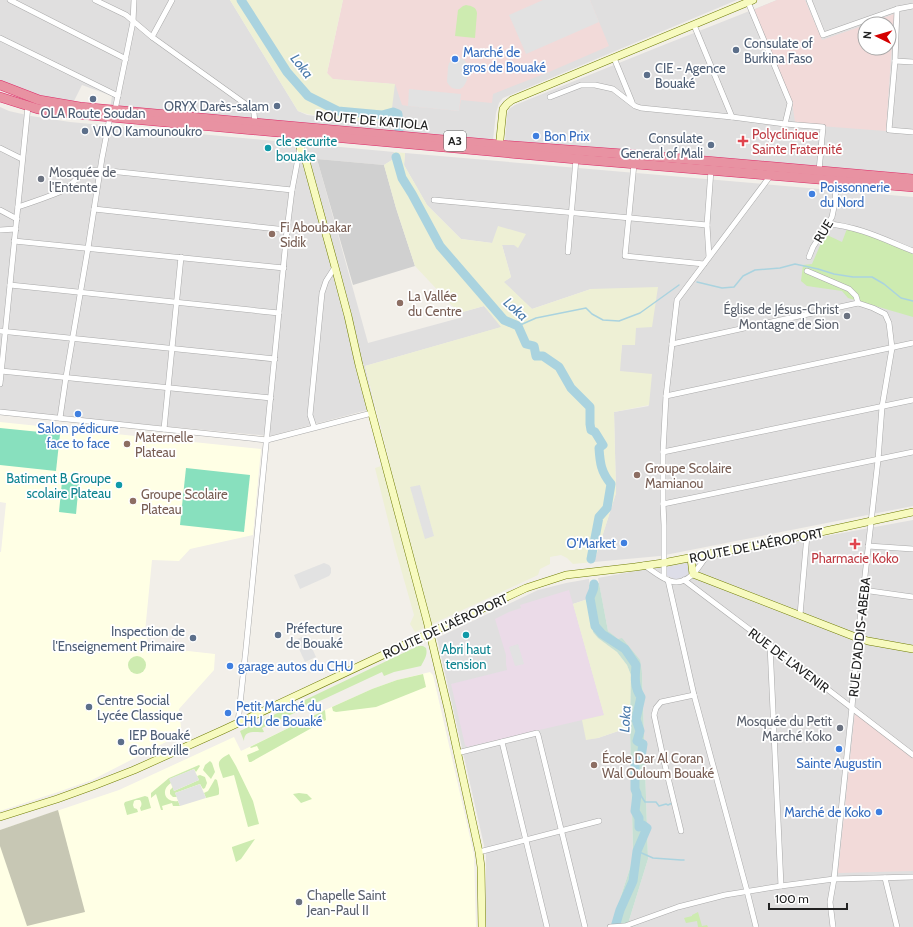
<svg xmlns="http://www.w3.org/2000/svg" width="913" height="927" viewBox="0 0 913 927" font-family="Cabin,sans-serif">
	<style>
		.residential { fill: #e0dfdf; fill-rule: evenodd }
		.commercial { fill: #f2dad9 }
		.industrial { fill: #ebdbe8 }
		.education { fill: #ffffe5 }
		.religious { fill: #d0d0d0 }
		.construction { fill: #c7c7b4 }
		.farmland { fill: #eef0d5 }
		.grass { fill: #cdebb0 }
		.wetland { fill: #c6e0d4 }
		.pitch { fill: #88e0be }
		.parking { fill: #e2e2e2 }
		.plaza { fill: #dddde8 }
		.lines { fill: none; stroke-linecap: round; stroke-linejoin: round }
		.stream { stroke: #aad3df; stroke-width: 1.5 }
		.river { stroke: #aad3df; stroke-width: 9 }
		.street-casing { stroke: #a9a9a9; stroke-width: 6 }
		.secondary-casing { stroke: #707d05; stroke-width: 8 }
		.highway-casing { stroke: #dc2a67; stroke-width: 10 }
		.street { stroke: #fff; stroke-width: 5 }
		.secondary { stroke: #f7fabf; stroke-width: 7 }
		.highway { stroke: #e892a2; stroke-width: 9 }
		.service-dot { fill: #5c6f8a; stroke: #fff; stroke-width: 1.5 }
		.shop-dot { fill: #3f7fe0; stroke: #fff; stroke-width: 1.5 }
		.health-dot { fill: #e0444e; stroke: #fff; stroke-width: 1.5 }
		.culture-dot { fill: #0f9aa8; stroke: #fff; stroke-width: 1.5 }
		.worship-dot { fill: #6b7280; stroke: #fff; stroke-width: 1.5 }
		.education-dot { fill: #8d6e63; stroke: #fff; stroke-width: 1.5 }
		.labels { text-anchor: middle; stroke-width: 3.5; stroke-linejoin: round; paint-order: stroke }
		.shield { fill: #fff; stroke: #646464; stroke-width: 1 }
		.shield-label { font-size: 12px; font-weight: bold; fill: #222 }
		.service-label { font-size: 13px; fill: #4e5e75; stroke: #fff; text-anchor: start }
		.shop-label { font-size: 13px; fill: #366cbe; stroke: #fff; text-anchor: start }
		.street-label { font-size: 13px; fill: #222; stroke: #fff }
		.health-label { font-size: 13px; fill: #be3a42; stroke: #fff; text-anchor: start }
		.culture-label { font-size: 13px; fill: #0d838f; stroke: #fff; text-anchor: start }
		.worship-label { font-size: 13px; fill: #5b616d; stroke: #fff; text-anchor: start }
		.education-label { font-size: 13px; fill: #785e54; stroke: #fff; text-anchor: start }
		.water-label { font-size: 14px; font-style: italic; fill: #4a7aab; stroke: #fff }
	</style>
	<rect width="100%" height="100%" fill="#f2efe9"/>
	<g class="residential">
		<path d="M0,0H230L298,111L307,115L372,123L395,84L332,79L343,0H737L503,98L499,103L496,113L493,140L110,109L112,96L82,85L73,103L34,94L0,82Z"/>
		<path d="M777,0H913V174L505,141L507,115L509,109L515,105L656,48ZM865,24H889V48H865Z"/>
		<path d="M0,107L9,111L31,116L70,122L394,152L392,160L384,165L317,159L368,343L463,317L459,313L484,306L502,327L365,366L375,408L270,436L0,411Z"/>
		<path d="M405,153L913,197V506L660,556L594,562L616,493L614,412L649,406L619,371L622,345L591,289L532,309L503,282L511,277L502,245H514L525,234L492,243L461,239L427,205L404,165Z"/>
		<path d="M913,520V927H627L648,859L642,673L618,640L608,631L598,578Z"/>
		<path d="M589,579L591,598L573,604L604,715L586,739L598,738L630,727L633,852L631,865L611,927H486V854L437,638L538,590L566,583Z"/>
	</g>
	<g class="commercial">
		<path d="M343,0H590L609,46L549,72L493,94L492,103L461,100L459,111L408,106L402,105L395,84L332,79L327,73Z"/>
		<path d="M777,0H805L822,40L865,25V48H889V24H867L894,14L886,131L793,124V122H795L792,102L753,10Z"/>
		<path d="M855,712L913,754V871L838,873Z"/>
	</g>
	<path class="industrial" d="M569,590L604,715L488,742L467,747L465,745L451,684L507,670L506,664V655L495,619L509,612L521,608L520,605Z"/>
	<g class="education">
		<path d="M0,422L261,449L253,535L190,549L179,561L152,560L145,632L150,649L188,651L215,654L214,670L179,709L182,736L166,742L92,780L55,793L0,811V552H1L6,503L0,502Z"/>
		<path d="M430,672L433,675L474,855L476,927H0V830L119,790L234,737L241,751L325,710L372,689L397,680Z"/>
	</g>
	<path class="religious" d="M317,159L384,165L396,208L415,266L353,285Z"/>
	<path class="construction" d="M58,810L85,912L27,926L0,846V830Z"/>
	<g class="farmland">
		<path d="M230,0H343L327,73L333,79L395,84L391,116L372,123L307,114L298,111Z"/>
		<path d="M394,152L405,153L404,165L427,205L461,239L492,243L498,226L526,234L518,248L514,245H502L511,277L504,282L532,309L591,289L658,287L652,327L636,328L635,345H622L620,371L652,374L649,405L614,412L616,493L594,562L573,564L567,558L561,555L550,557V564L540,569L538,575L415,632L410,624L414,615L395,548L375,468L390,463L365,366L501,327L484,306L459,313L415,266L396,208L384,165L392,160Z"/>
		<path d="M591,598L593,632L598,638L617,652L627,665L631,675L630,727L598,738L586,740L582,720L604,715L573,604Z"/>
	</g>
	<g class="grass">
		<path d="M466,5C472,6 476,7 477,13L475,38L455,36L458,10L463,6Z"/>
		<path d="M848,226L913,254V317L848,298L842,291L807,286L801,281L803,265L812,264L825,234L842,242Z"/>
		<path d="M418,646H423L426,648C428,655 424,660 421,666L394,672L384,676L382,672L262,728L264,732C256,733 244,729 244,741L240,731Z"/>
		<circle cx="137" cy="665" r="9"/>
		<path d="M423,674L426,687L376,707L336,712L333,711L332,707L372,689L397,680Z"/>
		<path d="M325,710L326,720L251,762H249L247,755L259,750L257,746L251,748L250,747Z"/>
		<path d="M229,754L236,766L253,801L259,824L248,827L234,775L223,778C219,764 214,762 229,754Z"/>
		<path d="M210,761L212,763L215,772L211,779L203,770L205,765Z"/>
		<path d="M199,765L200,766L196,772L194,769L170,779L171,783C160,790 165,803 178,801L180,806H173L172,803L162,806L163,810H161L156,794L151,798V793L169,778Z"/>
		<path d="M200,775L205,777L207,783L205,788L203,789L200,784L175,793L177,797H173L170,794V790L173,787L174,791L199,780L197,776Z"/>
		<path d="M215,779L217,780L219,789V794L218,795L206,798L204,793L208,791Z"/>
		<path d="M299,793L307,794L312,799L301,803L293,794Z"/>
		<path d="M145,796L148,797L151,808L141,811L140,808C142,805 142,803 140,800H136L134,801L133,805L134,808L137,809L138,812L127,815L124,804L125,802Z"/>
		<path d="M255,839L241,859L236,862L232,848V847Z"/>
		<path d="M698,912L702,926L707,925L708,927H698L697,921L686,923L684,918L692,916V915Z"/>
	</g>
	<path class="wetland" d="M599,583L608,631L618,639L622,638L640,660L642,673L648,859L627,927H611L631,865L633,852L630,727L631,675L627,665L617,652L598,638L593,632L589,585Z"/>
	<g class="pitch">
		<path d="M0,428L60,434L56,471L0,465Z"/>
		<path d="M186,468L250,475L244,532L180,525Z"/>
		<path d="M62,481L79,483L76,514L59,512Z"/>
	</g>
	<g class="parking">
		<path d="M543,0H590L599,22L526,54L509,15Z"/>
		<path d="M459,58L463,59L466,62L467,65V80L465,84L463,87L460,89H456L452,88L449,85L447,82L448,67L449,63L455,59Z"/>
		<path d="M409,89L461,94L459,111L408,106Z"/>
		<path d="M420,485L434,536L425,539L410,487Z"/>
		<path d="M324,563L329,565L331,568V573L329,576L300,589L294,575Z"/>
		<path d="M306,635L316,657L305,662L295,640Z"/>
		<path d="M518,644L524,664L515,666L509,647Z"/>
		<path d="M194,769L199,780L174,791L169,779Z"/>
		<path d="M200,784L206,798L180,806L175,793Z"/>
	</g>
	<path class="plaza" d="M687,564L689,566L690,572L685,576L680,578L675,579L666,575V568L669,567Z"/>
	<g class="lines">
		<g class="stream">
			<path d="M697,282L722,288L734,287L743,276L755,270L780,268L795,264L818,269L834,274L853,277H872L884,284L901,298L913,301"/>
			<path d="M518,326L536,318L586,308L592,314L603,320L619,321L640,313L679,285"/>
			<path d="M637,794H640L645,802H656L659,806L666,804L668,805L672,803V804"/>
			<path d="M637,851L653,858L681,860H684"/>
		</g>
		<g class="river">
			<path d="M241,0L287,72L308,96L338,111L382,115L393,112L398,114L399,130"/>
			<path d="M396,157L402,178L412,194L440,246L504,320L518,326L526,344L534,346L536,356H543L559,367L571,388L590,407V424L591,430L595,432L603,445L599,448C600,463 601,472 611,484L607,508L599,517L591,559"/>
			<path d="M594,584C594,592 592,591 590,598L595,626L602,634L625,649L636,665C635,677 634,687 641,697L636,719L640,731L637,741L643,744L641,757L635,761V789L637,794L635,811L639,818V827L643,825L647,828L637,851L633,881L620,910L615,927"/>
		</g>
		<g class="street-casing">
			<g id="street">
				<path d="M10,0L126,59"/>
				<path d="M95,0L126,15L152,37L251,108L254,113L255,123"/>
				<path d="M809,0L823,35L897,9L913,6"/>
				<path d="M748,2L790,103L785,124"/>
				<path d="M897,9L895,61L889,130L913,132"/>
				<path d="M694,25L732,117"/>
				<path d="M152,37L172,0"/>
				<path d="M0,38L118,96"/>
				<path d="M614,58L632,102"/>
				<path d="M895,61L913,62"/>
				<path d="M550,97L581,85H595L613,89L635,106L641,108L732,117L785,124L823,127L819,171"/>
				<path d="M115,110L133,22L134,0"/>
				<path d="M0,148L22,159"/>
				<path d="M634,164L625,256L704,264"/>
				<path d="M434,200L707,225"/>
				<path d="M18,207C33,202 48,197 62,191C71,186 80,174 87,171C91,170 96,170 100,170L292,190"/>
				<path d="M94,209L287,230"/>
				<path d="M0,210L17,219"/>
				<path d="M827,224C858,226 885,240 913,251"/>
				<path d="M0,230L16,229"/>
				<path d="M14,241L284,268"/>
				<path d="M568,252L576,159"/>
				<path d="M709,257L707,225L711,170"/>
				<path d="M809,257L813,247L832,217L834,207L837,181"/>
				<path d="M807,271L849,289L856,296L858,303"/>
				<path d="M10,285L279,313"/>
				<path d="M0,331L275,359"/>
				<path d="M672,344L858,303L873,308L885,314L889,323L892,348L882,407L878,460L858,638L852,707L834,879L830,902L833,927"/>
				<path d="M1,371L271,398"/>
				<path d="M0,384L28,106"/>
				<path d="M666,396L913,343"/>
				<path d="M0,412L267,440L372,413"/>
				<path d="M60,418L66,377L88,248L102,158L110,117"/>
				<path d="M314,427L310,415L322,293L326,281L335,267"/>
				<path d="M164,429L181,257"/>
				<path d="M663,452L913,400"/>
				<path d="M663,504L913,452"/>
				<path d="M868,546L913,549"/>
				<path d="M644,565C660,576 675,591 692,575C698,569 703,561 707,555"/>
				<path d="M664,578V525L663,504V452L666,396L677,300L771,175"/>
				<path d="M668,580L694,695L747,891L756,927"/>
				<path d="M684,580L770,645L913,755"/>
				<path d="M863,590L913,597"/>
				<path d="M800,615L807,535"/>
				<path d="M770,645L781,886"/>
				<path d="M238,723L246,648L287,230L292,190L300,148"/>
				<path d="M502,742L547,927"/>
				<path d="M457,753L537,733L538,735L585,927"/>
				<path d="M681,831L663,757L654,715L656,708L661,702L694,695"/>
				<path d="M479,852L599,821"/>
				<path d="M885,878L897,927"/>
				<path d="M610,927L625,926L678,907L725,895L781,886L834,879L913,877"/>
			</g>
		</g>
		<g class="secondary-casing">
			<g id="secondary">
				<path d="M300,130V147L306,161L335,267L348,316L359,365L427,621L448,709L479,852L481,867L482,927"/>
				<path d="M499,149L503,109L507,104L512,100L753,0"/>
				<path d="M691,558L693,574L858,638L868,641L913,649"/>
				<path d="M0,817L57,799L93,786L134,770L223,730L526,588L566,575L635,567L663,563L807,535L913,512"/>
			</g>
		</g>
		<g class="highway-casing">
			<g id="highway">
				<path d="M0,85L39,100L80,107L255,123L500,145L637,155L913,179"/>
				<path d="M0,97L38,109L77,114L576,159L913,187"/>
			</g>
		</g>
		<use href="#street" class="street"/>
		<use href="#secondary" class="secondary"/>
		<use href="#highway" class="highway"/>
	</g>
	<g class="service-dot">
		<circle cx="736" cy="50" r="4"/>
		<circle cx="647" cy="75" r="4"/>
		<circle cx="93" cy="99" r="4"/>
		<circle cx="277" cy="106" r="4"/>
		<circle cx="85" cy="131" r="4"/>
		<circle cx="711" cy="145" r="4"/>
		<circle cx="278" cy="635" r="4"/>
		<circle cx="193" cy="638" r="4"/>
		<circle cx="89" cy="707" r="4"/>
		<circle cx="121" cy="742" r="4"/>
	</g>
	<g class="shop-dot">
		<circle cx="455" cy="59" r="4"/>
		<circle cx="536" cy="136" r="4"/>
		<circle cx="812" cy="194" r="4"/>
		<circle cx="78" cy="414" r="4"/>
		<circle cx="624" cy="543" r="4"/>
		<circle cx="230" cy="666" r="4"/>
		<circle cx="228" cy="713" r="4"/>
		<circle cx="839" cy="749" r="4"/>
		<circle cx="879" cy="812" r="4"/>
	</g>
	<g class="health-dot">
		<path d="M741 135h4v4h4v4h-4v4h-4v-4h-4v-4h4z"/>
		<path d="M853 538h4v4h4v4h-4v4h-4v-4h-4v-4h4z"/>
	</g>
	<g class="culture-dot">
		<circle cx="268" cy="148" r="4"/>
		<circle cx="119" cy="485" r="4"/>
		<circle cx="466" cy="635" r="4"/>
	</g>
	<g class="worship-dot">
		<circle cx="41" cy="179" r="4"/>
		<circle cx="847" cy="316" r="4"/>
		<circle cx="840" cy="728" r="4"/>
		<circle cx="299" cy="902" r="4"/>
	</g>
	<g class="education-dot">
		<circle cx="272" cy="234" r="4"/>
		<circle cx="400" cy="303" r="4"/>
		<circle cx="127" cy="444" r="4"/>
		<circle cx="637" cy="475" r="4"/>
		<circle cx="133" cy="501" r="4"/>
		<circle cx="594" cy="765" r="4"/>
	</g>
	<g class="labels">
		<rect class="shield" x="444" y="131" width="22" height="20" rx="3"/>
		<g class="shield-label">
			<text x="455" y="145">A3</text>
		</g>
		<g class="service-label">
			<text x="744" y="48">Consulate of<tspan x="744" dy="15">Burkina Faso</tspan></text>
			<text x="655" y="73">CIE - Agence<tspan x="655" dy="15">Bouaké</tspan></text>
			<text x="269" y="111" text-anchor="end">ORYX Darès-salam</text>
			<text x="93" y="118" text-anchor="middle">OLA Route Soudan</text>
			<text x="93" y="136">VIVO Kamounoukro</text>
			<text x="703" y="143" text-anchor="end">Consulate<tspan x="703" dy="15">General of Mali</tspan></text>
			<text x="286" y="633">Préfecture<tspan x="286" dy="15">de Bouaké</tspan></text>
			<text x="185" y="636" text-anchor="end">Inspection de<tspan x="185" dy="15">l'Enseignement Primaire</tspan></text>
			<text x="97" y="705">Centre Social<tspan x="97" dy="15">Lycée Classique</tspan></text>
			<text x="129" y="740">IEP Bouaké<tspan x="129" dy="15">Gonfreville</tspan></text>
		</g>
		<g class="shop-label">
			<text x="463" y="57">Marché de<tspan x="463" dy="15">gros de Bouaké</tspan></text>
			<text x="544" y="141">Bon Prix</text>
			<text x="820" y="192">Poissonnerie<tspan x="820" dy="15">du Nord</tspan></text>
			<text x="78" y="433" text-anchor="middle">Salon pédicure<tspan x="78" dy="15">face to face</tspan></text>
			<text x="616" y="548" text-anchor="end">O'Market</text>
			<text x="238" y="671">garage autos du CHU</text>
			<text x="236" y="711">Petit Marché du<tspan x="236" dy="15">CHU de Bouaké</tspan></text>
			<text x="839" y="768" text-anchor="middle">Sainte Augustin</text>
			<text x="871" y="817" text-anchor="end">Marché de Koko</text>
		</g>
		<g class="street-label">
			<text transform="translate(372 120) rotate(5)" y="5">ROUTE DE KATIOLA</text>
			<text transform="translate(823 231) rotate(-59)" y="5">RUE</text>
			<text transform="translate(756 545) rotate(-11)" y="5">ROUTE DE L'AÉROPORT</text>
			<text transform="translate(445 626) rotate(-25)" y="5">ROUTE DE L'AÉROPORT</text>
			<text transform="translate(859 637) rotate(-84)" y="5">RUE D'ADDIS-ABEBA</text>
			<text transform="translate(789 660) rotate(37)" y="5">RUE DE L'AVENIR</text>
		</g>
		<g class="health-label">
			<text x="752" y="139">Polyclinique<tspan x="752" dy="15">Sainte Fraternité</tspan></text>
			<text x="855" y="563" text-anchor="middle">Pharmacie Koko</text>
		</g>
		<g class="culture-label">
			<text x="276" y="146">cle securite<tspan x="276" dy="15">bouake</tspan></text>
			<text x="111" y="483" text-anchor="end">Batiment B Groupe<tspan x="111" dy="15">scolaire Plateau</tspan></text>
			<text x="466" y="654" text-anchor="middle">Abri haut<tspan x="466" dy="15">tension</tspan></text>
		</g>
		<g class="worship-label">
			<text x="49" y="177">Mosquée de<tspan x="49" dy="15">l'Entente</tspan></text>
			<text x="839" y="314" text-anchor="end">Église de Jésus-Christ<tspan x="839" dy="15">Montagne de Sion</tspan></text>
			<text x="832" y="726" text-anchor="end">Mosquée du Petit<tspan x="832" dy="15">Marché Koko</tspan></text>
			<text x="307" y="900">Chapelle Saint<tspan x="307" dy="15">Jean-Paul II</tspan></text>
		</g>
		<g class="education-label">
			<text x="280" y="232">Fi Aboubakar<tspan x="280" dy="15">Sidik</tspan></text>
			<text x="408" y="301">La Vallée<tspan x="408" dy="15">du Centre</tspan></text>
			<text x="135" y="442">Maternelle<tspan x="135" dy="15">Plateau</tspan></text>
			<text x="645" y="473">Groupe Scolaire<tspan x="645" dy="15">Mamianou</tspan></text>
			<text x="141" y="499">Groupe Scolaire<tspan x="141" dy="15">Plateau</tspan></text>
			<text x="602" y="763">École Dar Al Coran<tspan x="602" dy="15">Wal Ouloum Bouaké</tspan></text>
		</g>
		<g class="water-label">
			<text transform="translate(302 66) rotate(52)" y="5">Loka</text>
			<text transform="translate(516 309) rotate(42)" y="5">Loka</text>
			<text transform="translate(625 719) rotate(-87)" y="5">Loka</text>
		</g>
	</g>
	<g transform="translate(877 36) rotate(275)"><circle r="19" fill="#ffffff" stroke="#a7a7a7"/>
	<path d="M0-3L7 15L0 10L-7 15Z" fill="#d40000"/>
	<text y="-6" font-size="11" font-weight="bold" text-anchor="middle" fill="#222222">N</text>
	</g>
	<path d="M769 903v6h78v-6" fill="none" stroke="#222222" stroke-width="2"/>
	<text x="775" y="903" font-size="12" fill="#222222" stroke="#ffffff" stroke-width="3" paint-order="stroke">100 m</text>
</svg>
